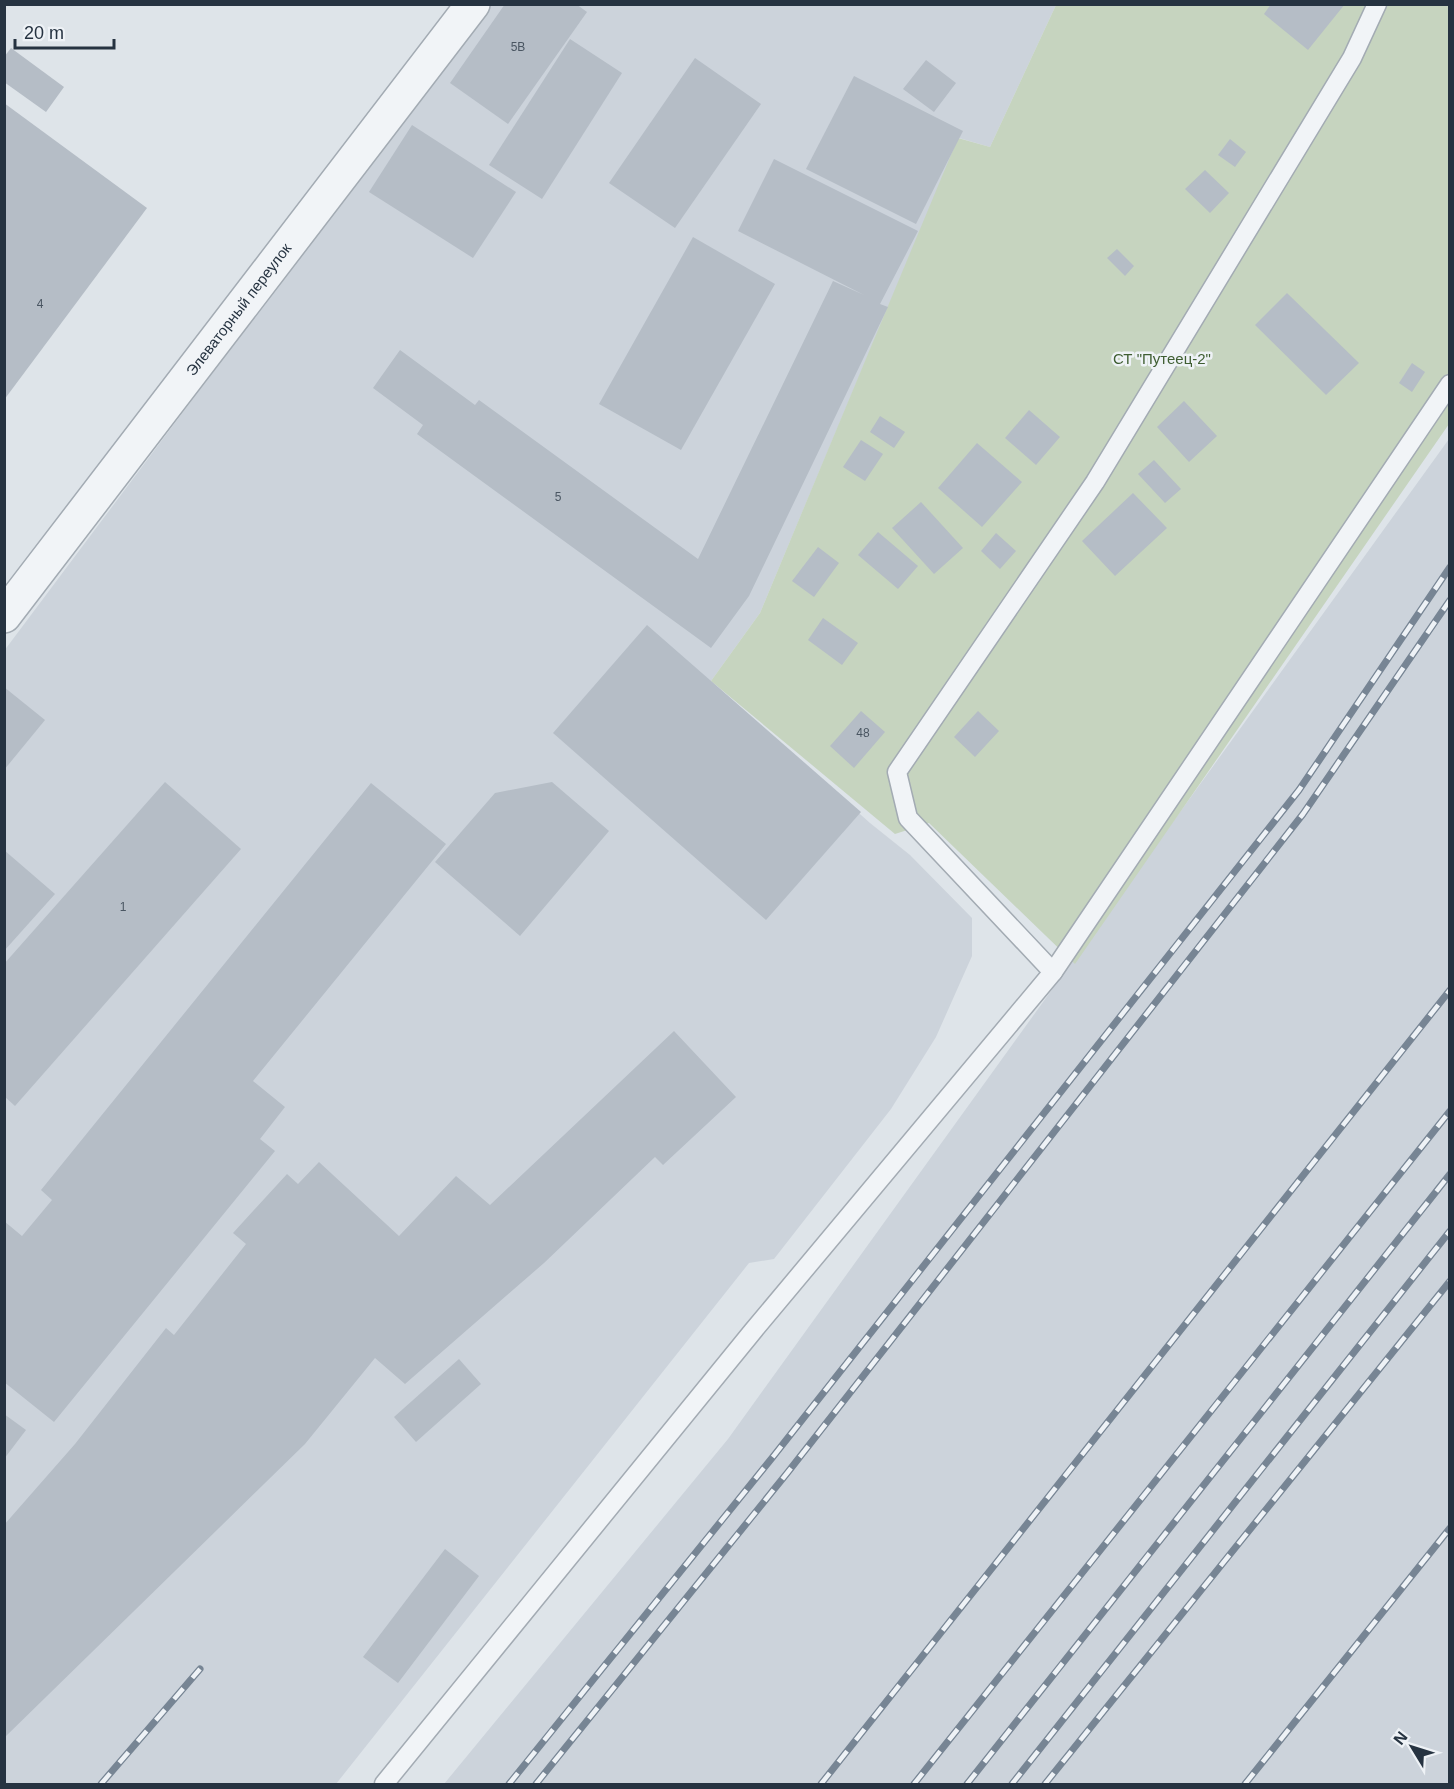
<svg xmlns="http://www.w3.org/2000/svg" width="1454" height="1789" viewBox="0 0 1454 1789" font-family="Arial,sans-serif">
	<style>
		.built { fill: #ccd3db }
		.green { fill: #c6d4bf }
		.building { fill: #b5bdc6 }
		.lines { fill: none; stroke-linecap: round; stroke-linejoin: round }
		.service-casing { stroke: #a3abb3; stroke-width: 21 }
		.minor-casing { stroke: #a3abb3; stroke-width: 36 }
		.service { stroke: #f1f4f7; stroke-width: 18 }
		.minor { stroke: #f1f4f7; stroke-width: 33 }
		.rail-casing { stroke: #778594; stroke-width: 7 }
		.rail { stroke: #eef2f6; stroke-width: 4.5; stroke-dasharray: 14; stroke-linecap: butt }
		.labels { text-anchor: middle; stroke-width: 5; stroke-linejoin: round; paint-order: stroke }
		.number-label { font-size: 12px; fill: #4a5662 }
		.street-label { font-size: 15px; fill: #263341; stroke: #eef2f6 }
		.park-label { font-size: 15px; fill: #3f5e32; stroke: #eef2f6 }
	</style>
	<rect width="100%" height="100%" fill="#dee4e9"/>
	<g class="built">
		<path d="M488,5H1056L990,147L959,138L760,613L711,681L870,823L910,855L972,918V956L936,1037L891,1109L774,1259L749,1263L336,1784H5L4,651Z"/>
		<path d="M1449,439V1784H444L728,1439Z"/>
	</g>
	<path class="green" d="M1056,5H1449V424L1075,964L929,823L895,834L711,681L760,613L958,138L990,147Z"/>
	<g class="building">
		<path d="M505,4H576L587,12L508,124L450,83Z"/>
		<path d="M1271,4H1345L1308,50L1264,14Z"/>
		<path d="M570,39L622,73L542,199L489,165Z"/>
		<path d="M11,48L64,87L46,112L4,82V57Z"/>
		<path d="M695,58L761,104L675,228L609,183Z"/>
		<path d="M926,60L956,83L934,112L903,89Z"/>
		<path d="M854,76L963,131L916,224L806,169Z"/>
		<path d="M4,103L147,208L4,400Z"/>
		<path d="M412,125L516,192L473,258L369,192Z"/>
		<path d="M1230,139L1246,152L1235,167L1218,155Z"/>
		<path d="M774,159L918,231L880,304L888,307L749,596L711,648L417,434L423,425L373,388L400,350L475,405L479,400L698,559L833,281L864,295L738,231Z"/>
		<path d="M1205,170L1229,193L1210,213L1185,189Z"/>
		<path d="M693,237L775,284L681,450L599,404Z"/>
		<path d="M1117,249L1134,266L1125,276L1107,258Z"/>
		<path d="M1287,293L1359,363L1326,395L1255,325Z"/>
		<path d="M1412,363L1425,372L1412,392L1399,383Z"/>
		<path d="M1184,401L1217,436L1189,462L1157,427Z"/>
		<path d="M1029,410L1060,437L1036,465L1005,438Z"/>
		<path d="M880,416L905,432L894,448L870,432Z"/>
		<path d="M861,440L883,454L865,481L843,467Z"/>
		<path d="M977,443L1022,482L982,527L938,488Z"/>
		<path d="M1154,460L1181,489L1165,503L1138,474Z"/>
		<path d="M1133,493L1167,528L1115,576L1082,541Z"/>
		<path d="M921,502L963,548L934,574L892,528Z"/>
		<path d="M878,532L918,566L898,589L858,555Z"/>
		<path d="M996,533L1016,551L1000,569L981,551Z"/>
		<path d="M818,547L839,563L814,597L792,581Z"/>
		<path d="M823,618L858,643L842,665L808,640Z"/>
		<path d="M647,625L861,812L766,920L553,733Z"/>
		<path d="M4,687L45,720L4,770Z"/>
		<path d="M861,711L885,732L854,768L830,746Z"/>
		<path d="M978,711L999,731L975,757L954,737Z"/>
		<path d="M165,782L241,849L15,1106L4,1096V964Z"/>
		<path d="M552,782L609,831L520,936L435,862L495,793Z"/>
		<path d="M371,783L446,844L253,1081L285,1107L260,1139L275,1151L54,1422L4,1382V1221L22,1236L52,1200L41,1190Z"/>
		<path d="M4,850L55,894L4,951Z"/>
		<path d="M674,1031L736,1097L663,1165L655,1157L544,1263L405,1384L375,1358L305,1444L4,1738V1525L75,1444L166,1328L174,1335L246,1244L233,1233L287,1174L298,1184L319,1162L399,1236L456,1176L490,1205Z"/>
		<path d="M459,1359L481,1384L416,1442L394,1417Z"/>
		<path d="M4,1414L26,1430L4,1459Z"/>
		<path d="M445,1549L479,1576L398,1683L363,1657Z"/>
	</g>
	<g class="lines">
		<g class="service-casing">
			<g id="service">
				<path d="M1053,972L908,818L897,772L1095,482L1352,58L1377,4"/>
				<path d="M384,1784L753,1331L1053,972L1450,384"/>
			</g>
		</g>
		<g class="minor-casing">
			<g id="minor">
				<path id="s1" d="M4,616L473,4"/>
			</g>
		</g>
		<use href="#service" class="service"/>
		<use href="#minor" class="minor"/>
		<g class="rail-casing">
			<g id="rail">
				<path d="M101,1784L200,1669"/>
				<path d="M509,1784L772,1458L1299,790L1450,567"/>
				<path d="M536,1784L788,1472L1303,814L1450,600"/>
				<path d="M821,1784L1450,990"/>
				<path d="M914,1784L1450,1111"/>
				<path d="M967,1784L1450,1174"/>
				<path d="M1012,1784L1450,1231"/>
				<path d="M1045,1784L1450,1281"/>
				<path d="M1245,1784L1450,1528"/>
			</g>
		</g>
		<use href="#rail" class="rail"/>
	</g>
	<g class="labels">
		<g class="number-label">
			<text x="518" y="51">5В</text>
			<text x="40" y="308">4</text>
			<text x="558" y="501">5</text>
			<text x="863" y="737">48</text>
			<text x="123" y="911">1</text>
		</g>
		<g class="street-label">
			<text dy="5" stroke="none"><textPath href="#s1" startOffset="386">Элеваторный переулок</textPath></text>
		</g>
		<g class="park-label">
			<text x="1162" y="364">СТ "Путеец-2"</text>
		</g>
	</g>
	<rect width="1454" height="1789" fill="none" stroke="#263341" stroke-width="12"/>
	<g transform="translate(1412 1747) rotate(308)" stroke="#eef2f6" stroke-width="4.5" paint-order="stroke">
	<path d="M0-4.5L10 22L0 15L-10 22Z" fill="#263341"/>
	<text y="-9" font-size="16" font-weight="bold" text-anchor="middle" fill="#263341">N</text>
	</g>
	<path d="M15 39v9h99v-9" fill="none" stroke="#263341" stroke-width="3"/>
	<text x="24" y="39" font-size="18" fill="#263341" stroke="#eef2f6" stroke-width="4.5" paint-order="stroke">20 m</text>
</svg>
